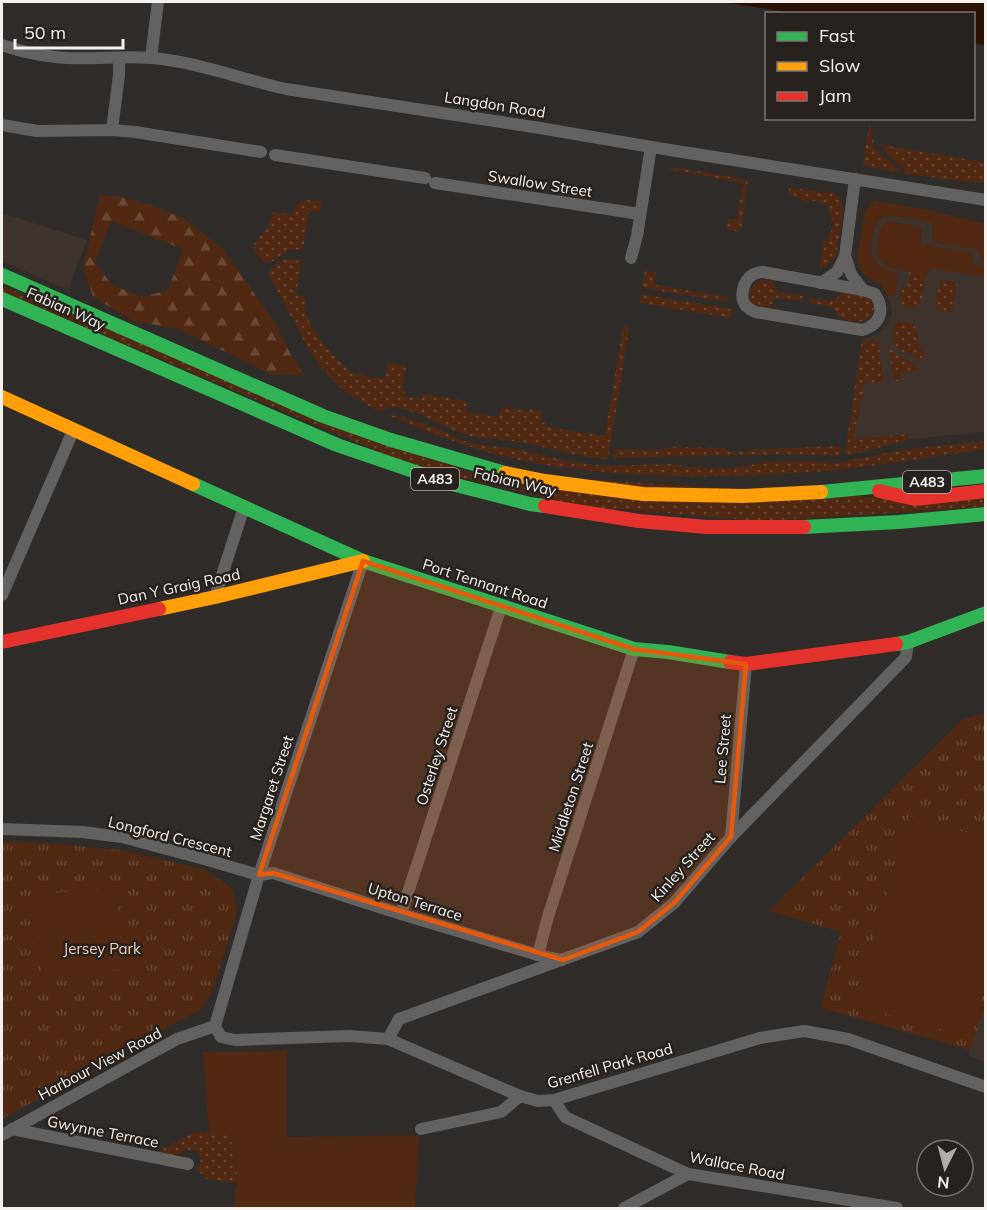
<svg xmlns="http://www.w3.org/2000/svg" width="987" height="1210" viewBox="0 0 987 1210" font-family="Mulish,sans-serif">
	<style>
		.built { fill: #3e332d }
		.grass { fill: url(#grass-dots) }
		.forest { fill: url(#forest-firs); fill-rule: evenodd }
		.park { fill: url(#park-tufts) }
		.garden { fill: #512912 }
		.water { fill: #2b1004 }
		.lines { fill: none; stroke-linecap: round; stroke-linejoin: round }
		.street { stroke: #636261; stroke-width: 12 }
		.fast { stroke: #30b455; stroke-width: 14 }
		.slow { stroke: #ff9f0a; stroke-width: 14 }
		.jam { stroke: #e5322d; stroke-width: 14 }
		.marked { fill: #e8590c; fill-opacity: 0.2; stroke: #e8590c; stroke-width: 4.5; stroke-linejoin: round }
		.labels { text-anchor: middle; stroke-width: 5; stroke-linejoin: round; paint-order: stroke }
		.shield { fill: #28221e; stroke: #b8b3b0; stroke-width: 1.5 }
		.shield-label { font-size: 14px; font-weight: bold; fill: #f5f1ef }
		.street-label { font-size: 15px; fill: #f5f1ef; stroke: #28221e }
		.park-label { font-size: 15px; fill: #f3cebb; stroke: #28221e }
	</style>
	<defs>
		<pattern id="grass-dots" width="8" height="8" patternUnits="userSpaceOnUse" patternTransform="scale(1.5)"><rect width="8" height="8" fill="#512912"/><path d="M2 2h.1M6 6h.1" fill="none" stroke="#6b4835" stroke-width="1.8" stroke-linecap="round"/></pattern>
		<pattern id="forest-firs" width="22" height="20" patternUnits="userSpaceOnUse" patternTransform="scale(1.5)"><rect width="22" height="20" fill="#512912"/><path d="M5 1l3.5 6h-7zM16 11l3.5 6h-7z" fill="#6b4835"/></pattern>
		<pattern id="park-tufts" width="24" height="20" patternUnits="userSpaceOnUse" patternTransform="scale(1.5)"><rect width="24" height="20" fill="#512912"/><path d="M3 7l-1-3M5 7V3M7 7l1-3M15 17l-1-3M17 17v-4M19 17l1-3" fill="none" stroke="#6b4835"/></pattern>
	</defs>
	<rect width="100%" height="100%" fill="#302c2a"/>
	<g class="built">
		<path d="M875,201L933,211L985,224V432L847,445L862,340L868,338L879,333L886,326L891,317L892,312L891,305L887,294L881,285L863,274L857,260L865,212L870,205Z"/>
		<path d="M2,213L87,240L68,290L2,261Z"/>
		<path d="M985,1003L986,1062H985L968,1055Z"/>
	</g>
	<g class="grass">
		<path d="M870,120L874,148L902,172L863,166Z"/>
		<path d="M881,145L985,162V183L962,181L905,174V170L886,152Z"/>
		<path d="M674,167L748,180L741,230L738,231L726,230L728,219L737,220L743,183L668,169Z"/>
		<path d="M789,188L833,193L838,196L842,204L843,213L836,256L826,266L820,268L824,241L827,240L834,225L827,204L810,200L808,203L789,193Z"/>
		<path d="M308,200L322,202L320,212L309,211L303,249L290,250L273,261L267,263L263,261L252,247L266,229L274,212L293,215C295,206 298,201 308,200Z"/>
		<path d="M287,259L301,261L296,295L306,297C305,304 304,309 307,316C312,332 340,367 356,374C365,377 376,377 385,379L388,363L406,366L402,390L405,391L404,396L421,399L422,394L467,401L466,412L499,417L501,407L530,411V409L540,410L542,412L541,422L546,423V427L605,436L623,327L629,328L608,459C577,457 548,447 518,442C501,439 484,440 468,435C443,428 421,411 395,407C389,406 384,411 378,411L344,391L324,371L309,350L268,273L279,262Z"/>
		<path d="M645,271L656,272L655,285L728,297L727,302L642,288Z"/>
		<path d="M909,272L926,275C924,284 925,306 912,307C908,307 905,306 901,305L902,299L899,298L901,288L907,286Z"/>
		<path d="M763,280L773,281L776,289L779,292L804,296L803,301L777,298L768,308C764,307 761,307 758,306C742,299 752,283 763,280Z"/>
		<path d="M940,280L957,282L952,313L937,311L935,309Z"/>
		<path d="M2,286L467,472L869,497H985V507L761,521L580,506L413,466L2,292Z"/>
		<path d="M842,292C850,293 864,294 870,299C878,306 872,319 863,321C856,323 846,319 839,318L833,307L809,303L810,298L834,301Z"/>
		<path d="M641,294L732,309L731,318L640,303Z"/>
		<path d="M901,321C928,323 910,343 925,352L923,362L908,353L902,352L896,348L893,338L894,325Z"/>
		<path d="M872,336L879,347L884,382L864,384L854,439L908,434V440L858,453L845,454L862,340L871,341Z"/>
		<path d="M889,347C892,350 894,353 897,355C906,360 914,360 919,370L901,372V380L894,382Z"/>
		<path d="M385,414L399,416L421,423L441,430L460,440L476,444L517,449L567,461L586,464L608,466L672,464L688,467L726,468L746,466L765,462L809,461L837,463L908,449L985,441V449C931,457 877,466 823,471C744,478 665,479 586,470C564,468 541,465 519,460C472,450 429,432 385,414Z"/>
		<path d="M841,446L840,456L777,454L614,458L616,449L665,450L666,447L725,448L726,451L745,452V450Z"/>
		<path d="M208,1132H230L239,1184L203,1178L204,1174L195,1171C205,1161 202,1148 186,1150C181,1151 179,1155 173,1155C168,1155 164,1153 159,1151L193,1133Z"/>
	</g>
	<path class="forest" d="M100,195L118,196L151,205L185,219L223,249L275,323L291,355L304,375L271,374L178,329L133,321L93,297L83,268ZM111,221L183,249L168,290L142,297L111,284L95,262Z"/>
	<g class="park">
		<path d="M985,713L986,1003L970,1050L821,1008L841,932L769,911L962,720Z"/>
		<path d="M15,842L56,844L120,850L203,869L227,884L233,891L236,910L235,919L212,992L201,1009L2,1119V843Z"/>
	</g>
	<g class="garden">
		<path d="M875,201L933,211L985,224V261L981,259L979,251L974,249L932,242V223C922,221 892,214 884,217C874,220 869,247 872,256C876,266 885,270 895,271L898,275L895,297L887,294L881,285L863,274L857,260L865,212L870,205Z"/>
		<path d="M888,221L921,227L922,230L921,244L973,253L972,263L985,266V277L935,269L930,271L926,275L890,268L879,260C875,248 876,228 888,221Z"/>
		<path d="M909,816L985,838V983L970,1038L855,1005Z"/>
		<path d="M117,889L122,970L41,975L36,894Z"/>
		<path d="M287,1051V1137L419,1135L415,1208H233L235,1197L234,1196L236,1185L239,1184L230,1132H209L203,1052Z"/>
	</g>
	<path class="water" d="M722,2H985V45L974,43V14L794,13Z"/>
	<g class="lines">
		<g class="street">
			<path d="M2,45C19,51 37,55 55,57C87,61 120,55 152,58C198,62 241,79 286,89L540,128L651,147L986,200"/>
			<path d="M151,58L158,2"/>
			<path d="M2,125L37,131L112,130L135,132L261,152"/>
			<path d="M112,130L119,75V58"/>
			<path d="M275,155L425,178"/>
			<path d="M435,183L640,214"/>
			<path d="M845,256L851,274L863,290L875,294C885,309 881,325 862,330L755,312C753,311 748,308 746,306C739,298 743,281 752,275C755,273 758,273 762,272L863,290"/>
			<path d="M631,258L637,236L651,147"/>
			<path d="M821,283L837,272L845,256L855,179"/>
			<path d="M2,595L73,431"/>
			<path d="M215,597L244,507"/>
			<path d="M2,829L83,832L122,837L204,859L259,875L273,873L401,914L538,955L562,960"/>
			<path d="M731,837L746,664"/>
			<path d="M401,914L501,607"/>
			<path d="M538,955L547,920L634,649"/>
			<path d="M215,1026L221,1037L235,1040L350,1036L388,1039L520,1096L538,1101L554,1100L760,1038L804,1031L848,1039L986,1087"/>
			<path d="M215,1026L259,875L363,561"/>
			<path d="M388,1039L399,1019L638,932L674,903L731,837L906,657L908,642"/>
			<path d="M554,1100L565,1117L688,1174L897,1208"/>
			<path d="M12,1129L188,1164"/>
			<path d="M421,1129L501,1112L520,1096"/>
			<path d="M2,1135L177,1039L215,1026"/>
			<path d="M624,1208L688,1174"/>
		</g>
		<g class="fast">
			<path d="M2,275L323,416L391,440L505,473"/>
			<path d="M2,299L337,445L448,483L530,504L545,506"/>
			<path d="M193,484L363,561L634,649L668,652L730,662"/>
			<path d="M821,492L986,476"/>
			<path d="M804,527L899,522L986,514"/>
			<path d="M896,644L908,642L986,613"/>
		</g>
		<g class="slow">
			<path d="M2,397L193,484"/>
			<path d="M505,473L545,481L643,494L743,496L821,492"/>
			<path d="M159,609L215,597L363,561"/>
		</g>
		<g class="jam">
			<path d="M879,491L915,499L986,491"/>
			<path d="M545,506L639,521L707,527H804"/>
			<path d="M2,642L159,609"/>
			<path d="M730,662L746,664L896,644"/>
		</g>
	</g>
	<path class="marked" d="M363,561L634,649L746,664L731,837L674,903L638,932L563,960L273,873L259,875Z"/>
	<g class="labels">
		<g class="shield">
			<rect x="411" y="468" width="48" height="22" rx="4.5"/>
			<rect x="903" y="471" width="48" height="22" rx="4.5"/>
		</g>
		<g class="shield-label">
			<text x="435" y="484">A483</text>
			<text x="927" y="487">A483</text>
		</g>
		<g class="street-label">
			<text transform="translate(495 105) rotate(9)" y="5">Langdon Road</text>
			<text transform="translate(540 184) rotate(9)" y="5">Swallow Street</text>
			<text transform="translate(66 309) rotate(24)" y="5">Fabian Way</text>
			<text transform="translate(515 482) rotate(13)" y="5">Fabian Way</text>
			<text transform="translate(485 584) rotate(18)" y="5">Port Tennant Road</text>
			<text transform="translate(179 587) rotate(-12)" y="5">Dan Y Graig Road</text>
			<text transform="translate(723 749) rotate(-85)" y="5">Lee Street</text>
			<text transform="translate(437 756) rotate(-72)" y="5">Osterley Street</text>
			<text transform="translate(272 788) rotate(-72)" y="5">Margaret Street</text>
			<text transform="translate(571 797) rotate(-72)" y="5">Middleton Street</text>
			<text transform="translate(170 837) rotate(14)" y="5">Longford Crescent</text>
			<text transform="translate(683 867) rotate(-48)" y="5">Kinley Street</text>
			<text transform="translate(415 902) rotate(17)" y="5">Upton Terrace</text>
			<text transform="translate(100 1064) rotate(-28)" y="5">Harbour View Road</text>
			<text transform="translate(610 1066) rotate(-16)" y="5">Grenfell Park Road</text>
			<text transform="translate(103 1132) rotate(11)" y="5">Gwynne Terrace</text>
			<text transform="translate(737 1166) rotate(11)" y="5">Wallace Road</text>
		</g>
		<g class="park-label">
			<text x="102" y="954">Jersey Park</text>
		</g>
	</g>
	<rect width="987" height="1210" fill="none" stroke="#f5f1ef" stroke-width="6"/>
	<rect x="765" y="12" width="210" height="108" fill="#28221e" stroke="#7a7572" stroke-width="1.5"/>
	<rect x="777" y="32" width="30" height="9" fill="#30b455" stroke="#7a7572" stroke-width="1.5"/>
	<text x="819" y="42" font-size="18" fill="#f5f1ef">Fast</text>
	<rect x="777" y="62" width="30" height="9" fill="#ff9f0a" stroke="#7a7572" stroke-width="1.5"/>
	<text x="819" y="72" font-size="18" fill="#f5f1ef">Slow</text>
	<rect x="777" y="92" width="30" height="9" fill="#e5322d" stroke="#7a7572" stroke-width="1.5"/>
	<text x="819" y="102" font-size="18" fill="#f5f1ef">Jam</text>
	<g transform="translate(945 1168) rotate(186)"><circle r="28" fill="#28221e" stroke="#7a7572" stroke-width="1.5"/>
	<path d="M0-4.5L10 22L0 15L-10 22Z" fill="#b0acaa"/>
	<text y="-9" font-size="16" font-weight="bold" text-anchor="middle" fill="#f5f1ef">N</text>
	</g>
	<path d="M15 39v9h108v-9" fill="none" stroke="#f5f1ef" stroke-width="3"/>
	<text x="24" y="39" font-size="18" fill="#f5f1ef" stroke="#28221e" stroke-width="4.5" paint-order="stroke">50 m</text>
</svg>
